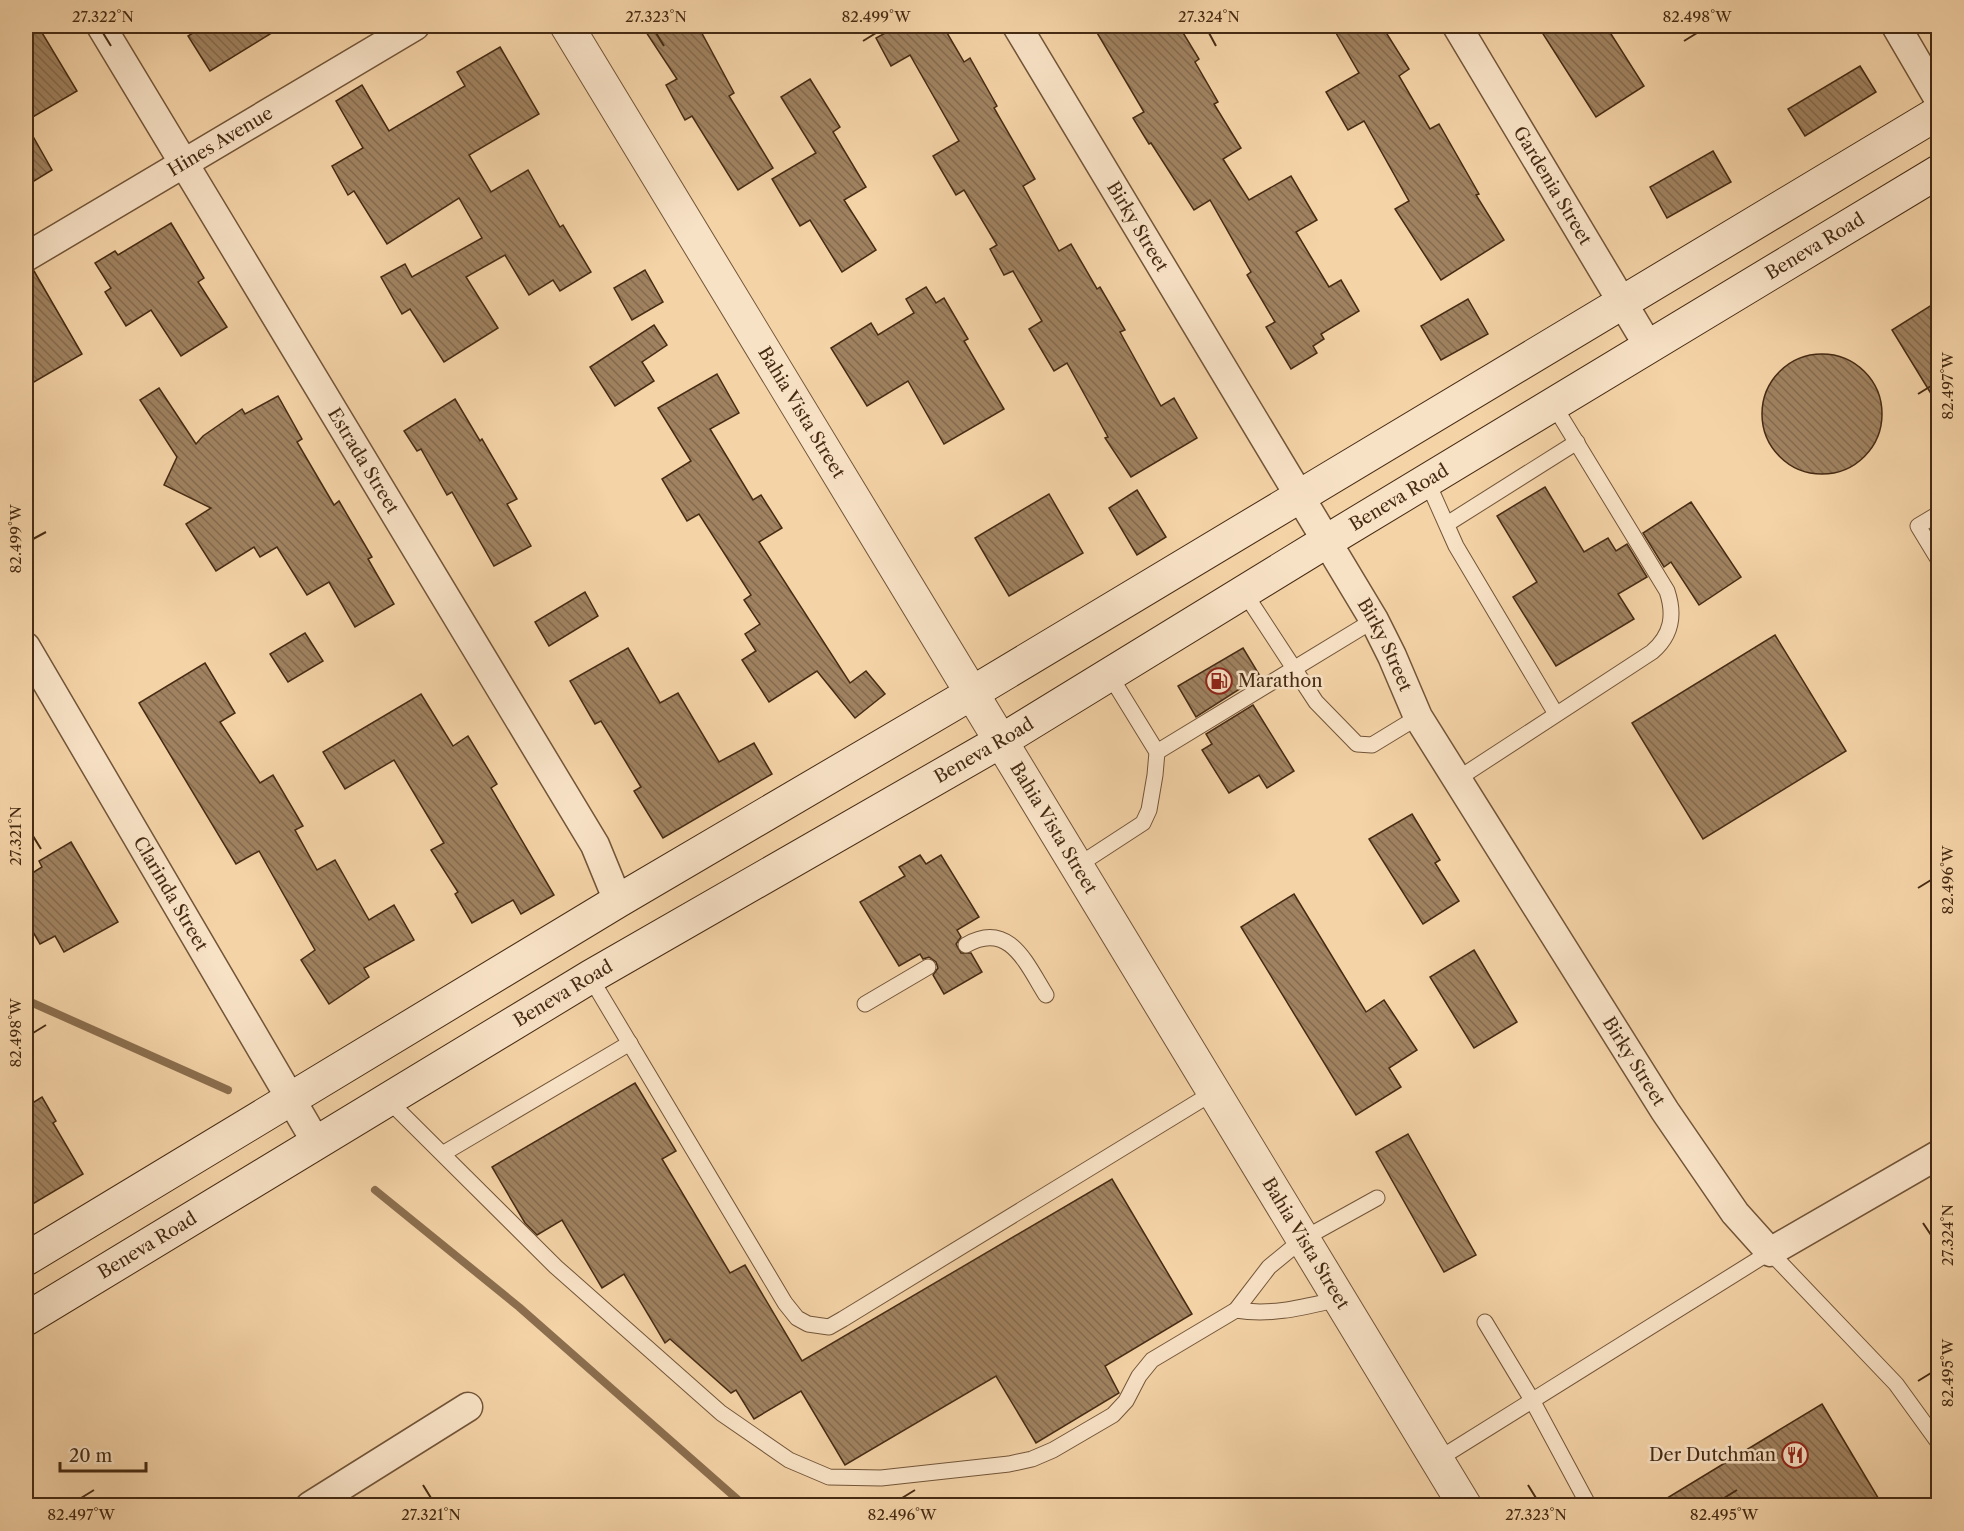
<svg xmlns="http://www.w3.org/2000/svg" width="1964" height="1531" viewBox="0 0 1964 1531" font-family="'Libre Caslon Text',serif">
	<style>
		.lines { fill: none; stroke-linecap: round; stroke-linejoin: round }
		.stream { stroke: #8b6e4e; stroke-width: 8 }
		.building { fill: url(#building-back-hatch); stroke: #462b13; stroke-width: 1.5 }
		.service-casing { stroke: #725538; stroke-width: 17 }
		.minor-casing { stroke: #725538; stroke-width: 31 }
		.tertiary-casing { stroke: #725538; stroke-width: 35 }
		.secondary-casing { stroke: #462b13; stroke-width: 35 }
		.service { stroke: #f8e2c6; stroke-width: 15 }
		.minor { stroke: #f8e2c6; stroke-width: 28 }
		.tertiary { stroke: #f8e2c6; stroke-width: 33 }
		.secondary { stroke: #f8e2c6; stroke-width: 33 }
		.ticks { fill: none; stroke: #462b13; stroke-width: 2 }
		.labels { text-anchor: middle; stroke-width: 5; stroke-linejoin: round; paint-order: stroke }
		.street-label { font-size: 18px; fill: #462b13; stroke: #f8e2c6 }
		.poi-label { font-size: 18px; fill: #462b13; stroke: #f8e2c6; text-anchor: start }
		.neatline { fill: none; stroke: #462b13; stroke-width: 2 }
		.ticks-label { font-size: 15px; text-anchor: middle; fill: #462b13 }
	</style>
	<defs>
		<pattern id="building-back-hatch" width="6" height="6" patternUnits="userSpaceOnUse" patternTransform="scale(1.5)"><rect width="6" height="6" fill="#a08260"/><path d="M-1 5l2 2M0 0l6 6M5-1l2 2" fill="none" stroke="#846b4e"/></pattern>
	</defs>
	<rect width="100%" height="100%" fill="#f4d3a7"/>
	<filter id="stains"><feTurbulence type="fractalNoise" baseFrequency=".00333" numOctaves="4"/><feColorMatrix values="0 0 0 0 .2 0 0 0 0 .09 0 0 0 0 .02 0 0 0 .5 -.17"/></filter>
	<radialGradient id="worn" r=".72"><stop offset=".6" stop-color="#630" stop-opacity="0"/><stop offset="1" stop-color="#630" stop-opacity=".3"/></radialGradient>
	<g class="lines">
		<g class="stream">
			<path d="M26,1000L228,1090"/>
			<path d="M375,1190L519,1307L745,1506"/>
		</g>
	</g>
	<g class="building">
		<path d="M26,26H38L77,91L26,121Z"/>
		<path d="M204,26H283L210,71L188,36Z"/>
		<path d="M642,26H698L734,93L729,96L773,168L738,190L692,116L685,120L666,85L677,79Z"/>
		<path d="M898,26H943L964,62L970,58L997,106L994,108L1035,179L1023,186L1059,251L1071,244L1097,289L1100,287L1125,330L1120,332L1161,406L1174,398L1197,438L1131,477L1105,438L1108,437L1067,363L1054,371L1029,329L1042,321L1013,271L1004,275L990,249L997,245L964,190L956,195L933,156L959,141L910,55L891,66L876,38Z"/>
		<path d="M1093,26H1179L1199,59L1195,62L1218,102L1214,104L1241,148L1223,159L1249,200L1291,176L1317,220L1296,232L1329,287L1341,280L1359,311L1321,334L1324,339L1313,346L1317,353L1291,369L1266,327L1275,322L1247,275L1251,272L1210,200L1194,210L1151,143L1149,144L1133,118L1144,112Z"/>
		<path d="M1332,26H1382L1409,69L1399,76L1430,129L1439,124L1479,194L1476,195L1504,240L1441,280L1395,209L1409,201L1364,121L1348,130L1326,92L1359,73Z"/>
		<path d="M1538,26H1606L1644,86L1596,117Z"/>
		<path d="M500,47L539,114L469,155L491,192L528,170L560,227L563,225L591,272L560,291L553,280L529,295L505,255L466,277L498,328L444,362L410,309L402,314L381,277L405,264L412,277L482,238L459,198L387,244L354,191L348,195L332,166L363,148L336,101L362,85L389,131L465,86L457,72Z"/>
		<path d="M1860,66L1876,92L1805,136L1788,109Z"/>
		<path d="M810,79L840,127L833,132L866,187L844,200L876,250L842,272L810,220L800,226L772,179L816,153L781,97Z"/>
		<path d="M26,124L52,170L26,186Z"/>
		<path d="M1713,151L1731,182L1667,218L1650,187Z"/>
		<path d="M171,223L204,278L198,282L227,327L181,356L151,310L126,326L105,292L111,288L95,263L115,251L118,255Z"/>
		<path d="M645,270L663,302L632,320L614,288Z"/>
		<path d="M34,271L82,354L34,382L26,368V273Z"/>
		<path d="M926,287L936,303L944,298L968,339L964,341L1004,409L944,444L908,381L867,406L831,348L871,323L878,335L914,313L906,299Z"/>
		<path d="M1468,299L1488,334L1441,360L1421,326Z"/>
		<path d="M1938,301V405L1892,330Z"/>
		<path d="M654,325L667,345L642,362L654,381L615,406L590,367Z"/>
		<circle cx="1822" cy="414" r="60"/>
		<path d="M717,374L739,413L710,429L753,500L761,495L782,528L759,542L850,683L866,671L885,694L855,718L817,671L769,702L742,660L756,651L745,634L760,624L744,600L751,595L699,514L687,521L662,479L691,461L658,408Z"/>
		<path d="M159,388L196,444L203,436L242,409L245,414L278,396L302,439L297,442L334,505L339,501L372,557L368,559L394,604L355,627L329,582L307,595L277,547L260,557L254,547L216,571L186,524L211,508L164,485L177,457L140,400Z"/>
		<path d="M455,399L480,441L482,439L517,499L507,504L531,546L494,566L452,492L447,495L421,449L417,451L404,431Z"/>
		<path d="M1545,487L1584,552L1608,538L1616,551L1627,544L1647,577L1618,594L1634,619L1556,666L1513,597L1537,582L1497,516Z"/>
		<path d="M1137,490L1166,537L1137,555L1109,508Z"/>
		<path d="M1049,494L1083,553L1009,596L975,538Z"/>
		<path d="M1691,502L1741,577L1699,605L1671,562L1664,567L1643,533Z"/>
		<path d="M585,592L598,616L549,646L535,622Z"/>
		<path d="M305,633L323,661L288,682L270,654Z"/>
		<path d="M1775,635L1846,751L1703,839L1632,723Z"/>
		<path d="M628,648L660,703L678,693L719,762L754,743L772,774L663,838L634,791L641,787L601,721L595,724L570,681Z"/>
		<path d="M1243,648L1260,676L1196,717L1178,686Z"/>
		<path d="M205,663L235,713L220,722L260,783L273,775L303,826L295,830L317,870L335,860L369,920L394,905L414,940L364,968L369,977L329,1004L301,960L315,950L259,851L236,864L139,703Z"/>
		<path d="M421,694L453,746L468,736L497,784L491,788L554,895L521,914L513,900L472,923L455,894L458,892L431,850L444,843L394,760L345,789L323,752Z"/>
		<path d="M1253,705L1294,771L1267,788L1259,775L1229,793L1202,750L1212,744L1206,734Z"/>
		<path d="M1412,814L1440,860L1435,863L1459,901L1423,924L1369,839Z"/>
		<path d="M71,842L118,922L64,952L55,936L40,944L26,920V877L42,867L39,861Z"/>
		<path d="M920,855L926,864L941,855L979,917L957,930L961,937L956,944L961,953H971L982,972L944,994L933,975L938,968L936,962L929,957L923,959L920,954L899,966L860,902L905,876L899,867Z"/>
		<path d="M1294,894L1366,1012L1384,1000L1417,1050L1389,1068L1401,1087L1356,1115L1241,927Z"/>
		<path d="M1474,950L1517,1022L1474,1048L1430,977Z"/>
		<path d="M635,1083L676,1151L662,1159L730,1273L745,1265L802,1361L1112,1179L1192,1314L1105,1366L1119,1393L1036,1443L996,1376L845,1465L801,1391L754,1419L736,1390L731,1393L670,1339L665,1343L624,1274L602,1288L562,1220L537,1235L525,1223L492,1167Z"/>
		<path d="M42,1097L56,1121L53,1123L83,1174L26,1208V1107Z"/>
		<path d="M1408,1134L1476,1255L1444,1272L1376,1152Z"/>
		<path d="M1822,1404L1883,1506H1654Z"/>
	</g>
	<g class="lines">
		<g class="service-casing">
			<g id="service">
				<path d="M1427,481L1456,546L1556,714"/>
				<path d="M1938,514L1918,526L1938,559"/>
				<path d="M1447,524L1577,442"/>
				<path d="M1244,592L1316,702L1357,744L1372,745L1418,717"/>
				<path d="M1157,752L1374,620"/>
				<path d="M1456,780L1652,652C1672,635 1675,615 1667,591L1553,404"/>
				<path d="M1077,866L1143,823L1149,810L1155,775L1157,752L1109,674"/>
				<path d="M966,945C1009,920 1026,963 1046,995"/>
				<path d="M590,977L785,1303L797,1318L808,1324L829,1327L843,1319L1214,1092"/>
				<path d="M865,1004L928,967"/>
				<path d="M387,1099L556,1267L721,1413L789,1460L829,1477L881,1478L1009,1464L1032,1459L1053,1450L1113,1415L1126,1401L1139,1376L1152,1360L1236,1310L1269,1267L1303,1239L1377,1198"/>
				<path d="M444,1153L630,1043"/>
				<path d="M1236,1310C1272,1316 1304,1307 1339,1299"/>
				<path d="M1485,1322L1532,1400L1589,1506"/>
				<path d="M1437,1460L1770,1252L1896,1384L1938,1442"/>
			</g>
		</g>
		<g class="minor-casing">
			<g id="minor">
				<path id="s1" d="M101,26L595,845L618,901"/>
				<path id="s2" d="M1017,26L1374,620L1392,656L1418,717L1665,1111L1735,1213L1770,1252L1938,1155"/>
				<path id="s3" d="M1457,26L1649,347"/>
				<path d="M1896,26L1938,98"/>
				<path id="s4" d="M26,257L415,26"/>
				<path id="s5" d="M26,647L316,1142"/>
				<path d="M310,1506L468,1407"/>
			</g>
		</g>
		<g class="tertiary-casing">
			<g id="tertiary">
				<path id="s6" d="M567,26L1465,1506"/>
			</g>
		</g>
		<g class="secondary-casing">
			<g id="secondary">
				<path d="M26,1259L618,901L972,693L1938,113"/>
				<path id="s7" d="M26,1319L590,977L1001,741L1327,541L1938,172"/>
			</g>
		</g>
		<use href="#service" class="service"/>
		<use href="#minor" class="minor"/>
		<use href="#tertiary" class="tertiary"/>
		<use href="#secondary" class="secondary"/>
	</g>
	<path class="ticks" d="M103,33L111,46M656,33L664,46M1209,33L1216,46M863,41L876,33M1684,41L1697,33M1918,394L1931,386M33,539L46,532M33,836L41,849M1918,888L1931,880M33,1033L46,1025M1923,1223L1931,1235M1918,1381L1931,1373M423,1485L431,1498M1528,1485L1536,1498M81,1498L94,1490M902,1498L915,1490M1724,1498L1737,1490"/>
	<defs>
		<g id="fuel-ring" transform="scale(1.35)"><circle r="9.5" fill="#f8e2c6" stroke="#8f2418" stroke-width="1.5"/><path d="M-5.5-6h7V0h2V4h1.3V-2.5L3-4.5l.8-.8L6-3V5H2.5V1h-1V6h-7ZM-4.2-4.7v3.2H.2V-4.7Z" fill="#8f2418"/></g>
		<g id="restaurant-ring" transform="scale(1.35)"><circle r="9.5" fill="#f8e2c6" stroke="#8f2418" stroke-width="1.5"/><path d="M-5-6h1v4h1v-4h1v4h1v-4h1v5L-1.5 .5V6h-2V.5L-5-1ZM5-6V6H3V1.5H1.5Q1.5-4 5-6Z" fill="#8f2418"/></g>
	</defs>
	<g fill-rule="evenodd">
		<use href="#fuel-ring" x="1219" y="681"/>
		<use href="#restaurant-ring" x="1795" y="1455"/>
	</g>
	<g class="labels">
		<g class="street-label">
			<text dy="6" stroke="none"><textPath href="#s4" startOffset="226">Hines Avenue</textPath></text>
			<text dy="6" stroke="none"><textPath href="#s3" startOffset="186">Gardenia Street</textPath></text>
			<text dy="6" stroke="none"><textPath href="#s2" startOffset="234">Birky Street</textPath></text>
			<text dy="6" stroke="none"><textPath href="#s7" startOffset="2086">Beneva Road</textPath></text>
			<text dy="6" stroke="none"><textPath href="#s6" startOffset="452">Bahia Vista Street</textPath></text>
			<text dy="6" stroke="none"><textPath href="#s1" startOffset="508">Estrada Street</textPath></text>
			<text dy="6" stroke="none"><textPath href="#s7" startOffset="1600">Beneva Road</textPath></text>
			<text dy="6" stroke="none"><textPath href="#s2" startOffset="720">Birky Street</textPath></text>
			<text dy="6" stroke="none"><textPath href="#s7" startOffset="1114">Beneva Road</textPath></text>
			<text dy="6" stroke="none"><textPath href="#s6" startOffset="938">Bahia Vista Street</textPath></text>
			<text dy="6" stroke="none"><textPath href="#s5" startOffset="286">Clarinda Street</textPath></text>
			<text dy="6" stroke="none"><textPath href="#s7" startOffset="628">Beneva Road</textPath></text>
			<text dy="6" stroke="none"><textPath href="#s2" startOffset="1206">Birky Street</textPath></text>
			<text dy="6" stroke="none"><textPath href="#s6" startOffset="1424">Bahia Vista Street</textPath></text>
			<text dy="6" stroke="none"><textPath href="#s7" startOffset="142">Beneva Road</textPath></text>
		</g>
		<g class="poi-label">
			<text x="1238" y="687">Marathon</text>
			<text x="1776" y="1461" text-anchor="end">Der Dutchman</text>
		</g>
	</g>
	<rect width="1964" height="1531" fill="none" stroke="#f4d3a7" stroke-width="66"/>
	<path d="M60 1462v9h86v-9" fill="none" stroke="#462b13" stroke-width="3"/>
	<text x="69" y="1462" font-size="18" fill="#462b13" stroke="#f8e2c6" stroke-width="4.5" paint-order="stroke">20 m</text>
	<rect x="33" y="33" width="1898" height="1465" class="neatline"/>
	<g class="ticks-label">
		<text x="103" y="22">27.322°N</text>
		<text x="656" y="22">27.323°N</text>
		<text x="876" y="22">82.499°W</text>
		<text x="1209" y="22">27.324°N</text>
		<text x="1697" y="22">82.498°W</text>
		<text transform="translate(1948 386) rotate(-90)" y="5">82.497°W</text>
		<text transform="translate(16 539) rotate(-90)" y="5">82.499°W</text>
		<text transform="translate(16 836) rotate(-90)" y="5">27.321°N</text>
		<text transform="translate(1948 880) rotate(-90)" y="5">82.496°W</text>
		<text transform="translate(16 1033) rotate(-90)" y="5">82.498°W</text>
		<text transform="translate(1948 1235) rotate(-90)" y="5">27.324°N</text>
		<text transform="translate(1948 1373) rotate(-90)" y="5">82.495°W</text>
		<text x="81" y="1520">82.497°W</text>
		<text x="431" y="1520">27.321°N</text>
		<text x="902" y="1520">82.496°W</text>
		<text x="1536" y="1520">27.323°N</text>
		<text x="1724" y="1520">82.495°W</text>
	</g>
	<rect width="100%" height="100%" filter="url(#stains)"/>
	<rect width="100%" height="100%" fill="url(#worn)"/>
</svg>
